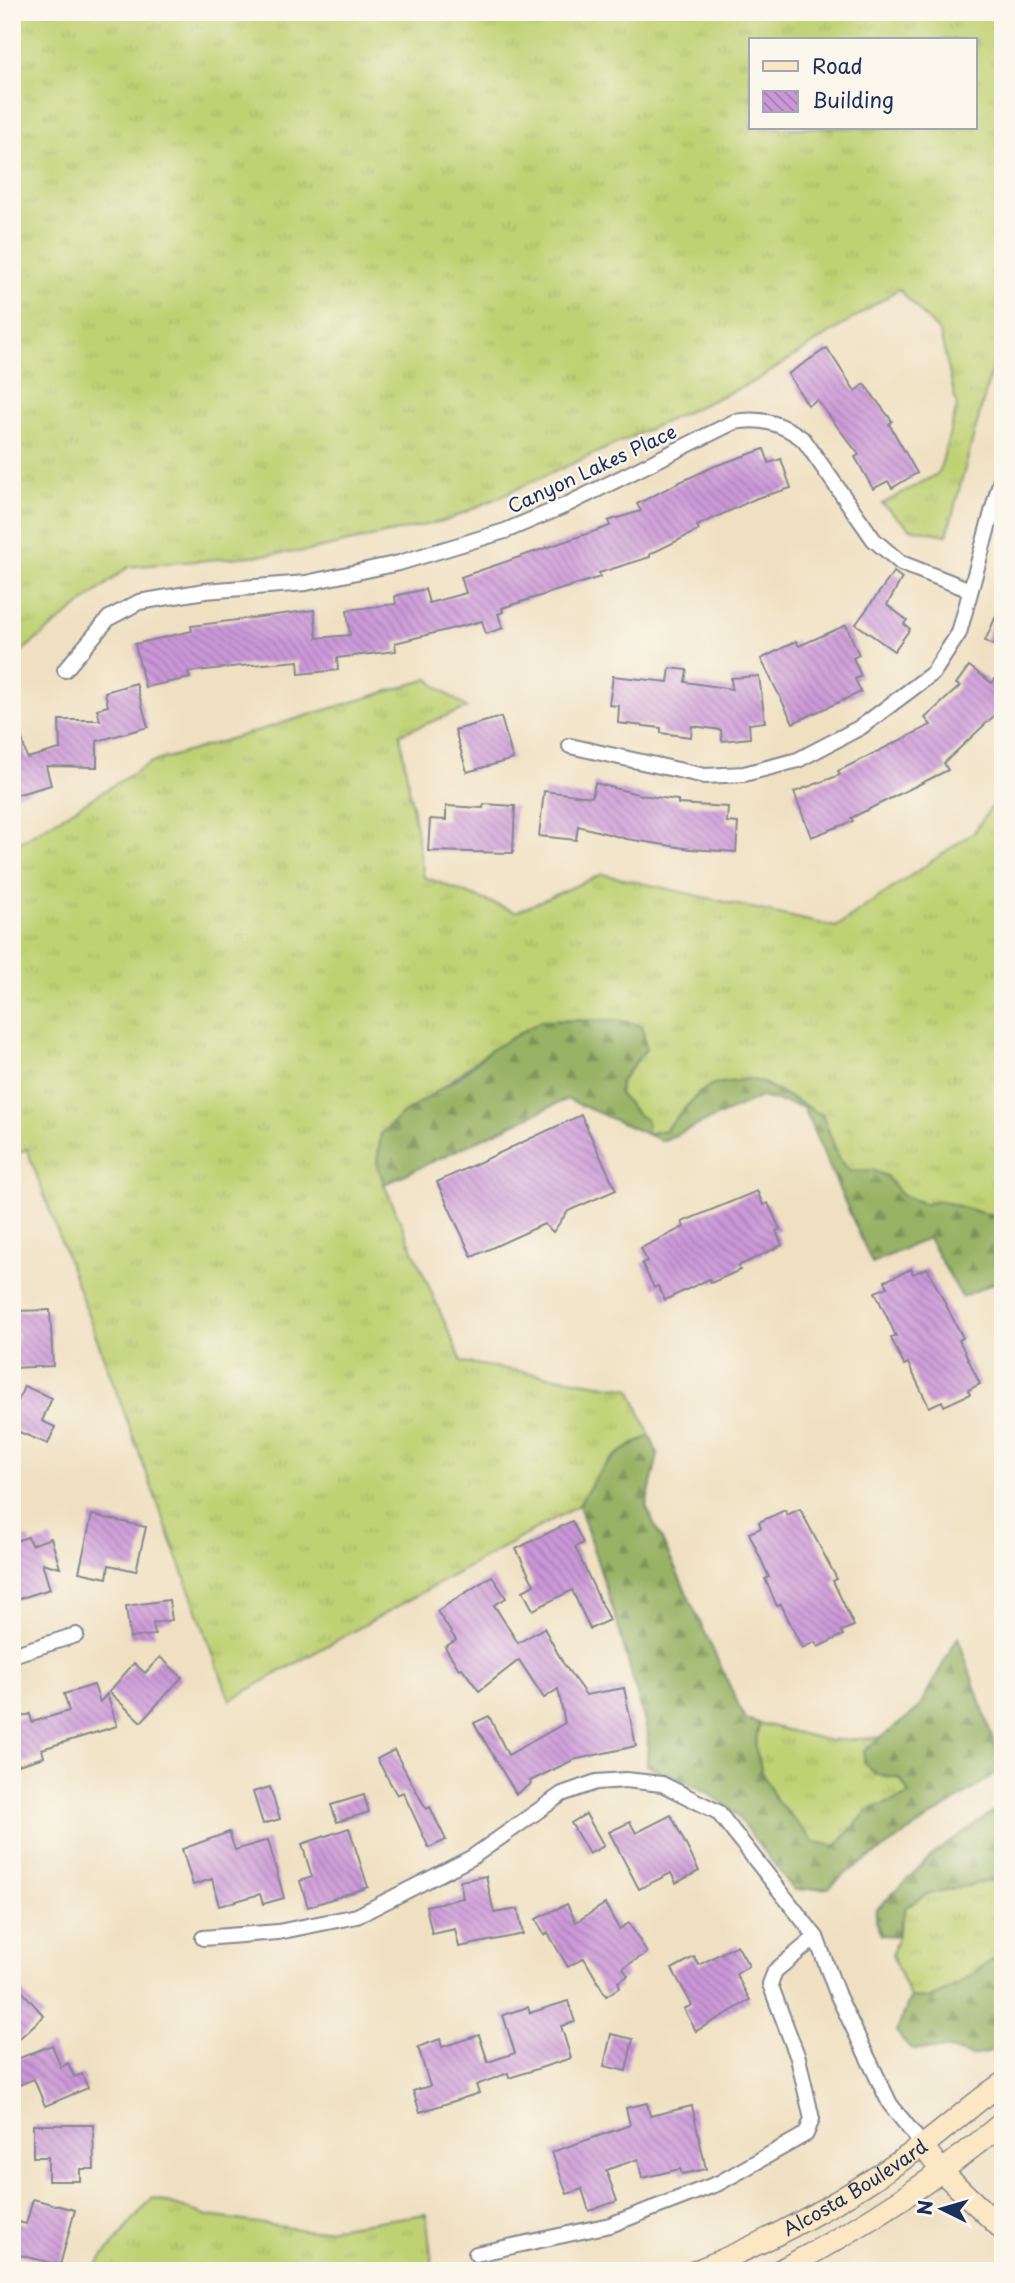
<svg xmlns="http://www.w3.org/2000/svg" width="1015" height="2283" viewBox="0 0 1015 2283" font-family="'Playpen Sans',sans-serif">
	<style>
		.grass { fill: url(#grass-tufts); stroke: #6e8068; stroke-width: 2; fill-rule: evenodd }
		.forest { fill: url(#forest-firs); stroke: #5a7162; stroke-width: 2 }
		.building { fill: url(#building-back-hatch) }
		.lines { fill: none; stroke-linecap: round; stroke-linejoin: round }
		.street-casing { stroke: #858890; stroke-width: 18 }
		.secondary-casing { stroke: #858890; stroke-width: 24 }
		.street { stroke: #fff; stroke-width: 14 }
		.secondary { stroke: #fbe7c3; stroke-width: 21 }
		.labels { text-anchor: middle; stroke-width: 5; stroke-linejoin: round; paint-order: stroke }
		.street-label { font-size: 19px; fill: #1b2f5e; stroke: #fbf7ec }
	</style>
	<defs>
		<pattern id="grass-tufts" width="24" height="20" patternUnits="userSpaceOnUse" patternTransform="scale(1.75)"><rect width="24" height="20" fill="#c0d173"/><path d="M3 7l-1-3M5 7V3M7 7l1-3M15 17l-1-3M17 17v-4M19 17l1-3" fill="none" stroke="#a4b466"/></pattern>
		<pattern id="forest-firs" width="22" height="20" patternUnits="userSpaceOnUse" patternTransform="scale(1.75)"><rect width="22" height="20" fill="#98b365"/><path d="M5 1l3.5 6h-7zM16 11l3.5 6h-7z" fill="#7b9256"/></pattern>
		<pattern id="building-back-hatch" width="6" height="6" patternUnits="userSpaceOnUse" patternTransform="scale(1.75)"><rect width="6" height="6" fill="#cb97d7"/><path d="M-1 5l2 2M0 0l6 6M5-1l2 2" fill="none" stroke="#a47cb2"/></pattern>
	</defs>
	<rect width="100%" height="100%" fill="#fbf7ec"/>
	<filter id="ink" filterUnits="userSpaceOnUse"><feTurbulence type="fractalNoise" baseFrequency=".0143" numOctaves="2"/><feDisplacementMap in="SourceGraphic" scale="14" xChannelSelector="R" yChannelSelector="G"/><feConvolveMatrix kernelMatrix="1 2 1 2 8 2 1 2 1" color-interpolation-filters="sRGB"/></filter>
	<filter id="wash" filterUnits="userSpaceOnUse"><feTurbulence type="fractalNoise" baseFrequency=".00686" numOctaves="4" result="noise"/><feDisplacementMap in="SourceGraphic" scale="28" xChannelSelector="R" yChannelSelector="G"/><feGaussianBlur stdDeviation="1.57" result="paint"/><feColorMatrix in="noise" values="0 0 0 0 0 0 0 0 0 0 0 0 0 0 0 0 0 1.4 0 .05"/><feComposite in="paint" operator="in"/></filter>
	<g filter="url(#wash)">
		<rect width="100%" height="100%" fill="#efe0c1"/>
		<g class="grass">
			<path d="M12,12H1003V327L947,535L910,528L882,504L939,473L957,406L940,333L899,289L757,380L448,520L308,551L128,567L12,659ZM975,40V128H751V40Z"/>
			<path d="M429,679C440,692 454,697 467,708L400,734L424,877L516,912L602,874L836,927L974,832L1003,791V1219L941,1201L925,1204L901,1195L886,1176L872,1170L849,1171L839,1158L822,1115L765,1084L699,1093L665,1130L647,1134V1120L638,1115L619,1094L620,1082L646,1049L618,1020L541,1021L489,1051L434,1094L384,1184L462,1362L630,1389L650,1436C609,1456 601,1466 579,1505L230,1700L27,1149L12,1157V847L150,763Z"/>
			<path d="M759,1723L830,1741L883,1737L864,1751L875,1774L900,1778L910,1795L868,1811L836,1846L814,1842L776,1800L762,1773L755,1746Z"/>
			<path d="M1003,1861V1958L1000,1954L958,1985L928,1999L910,1998L892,1955L906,1907L927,1894L995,1880Z"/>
			<path d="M152,2198L209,2216L312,2231L426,2214L433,2271H91Z"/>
		</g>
		<g class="forest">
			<path d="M618,1020L642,1026L646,1049L620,1082L619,1094L638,1115L647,1120V1134L665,1130L699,1093L713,1084L751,1079L765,1084L822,1115L839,1158L849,1171L872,1170L886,1176L901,1195L925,1204L941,1201L1003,1219V1279L962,1297L928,1238L872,1263L803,1107L761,1097L662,1141L567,1099L384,1184L377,1163L381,1134L401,1115L462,1075L489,1051L541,1021Z"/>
			<path d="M650,1436L658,1455L646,1506L745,1719L759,1723L755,1746L762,1773L776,1800L814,1842L837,1846L868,1810L910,1795L900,1778L875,1774L864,1763V1751L918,1709L958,1637L1003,1769L845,1874L829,1888L794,1890L734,1812L707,1792L647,1765L648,1734L616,1619L579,1505C601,1466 609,1456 650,1436Z"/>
			<path d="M1003,1804V1861L995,1880L927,1894L906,1907L896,1936L881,1935L875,1921L876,1910L932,1855Z"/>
			<path d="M1000,1954L1003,1958V2044L987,2053L970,2056L950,2049H913L902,2040L897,2031L910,1998L929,1999L958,1985Z"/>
		</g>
		<g id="blocks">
			<g class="building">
				<path d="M827,348L855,391L864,384L892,421L889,424L917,473L892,488L888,481L873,489L855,457L859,455L817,400L808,405L788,374Z"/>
				<path d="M764,449L769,463L781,459L791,488L757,498L697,526L699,530L650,554V557L599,573L600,577L502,608L503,612L498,614L503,628L486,634L482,621L395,643L396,651L337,658L338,670L299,674L298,661L240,666L188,672L190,678L145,687L135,644L192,631L191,626L314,610L317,638L350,635L347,610L396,604L395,596L425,589L429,603L466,593L461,577L610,526L608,521L641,511L637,504L678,483L715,466Z"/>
				<path d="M894,572L902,578L887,605L907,620L904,624L910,629L894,651L856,624Z"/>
				<path d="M1003,600V649L985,641Z"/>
				<path d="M846,625L859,655L853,658L861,676L855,679L861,692L793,723L761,659L796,641L799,646Z"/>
				<path d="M969,666L992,683L1003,669V719L996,714L944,763L948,770L851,818L853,821L811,837L794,792L840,775L838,771L931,725L925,718L960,686L956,684Z"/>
				<path d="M670,668L687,670L685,682L732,689L731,678L759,676L765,722L749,724L750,738L722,741L721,730L692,726L691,737L661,733V728L618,723L619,706L609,705L613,676L668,682Z"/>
				<path d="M136,683L148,727L97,741V767L46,766L51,785L12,796V721L17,720L27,758L60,749L59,720H100L97,709L108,706L105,692Z"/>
				<path d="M501,717L513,759L467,772L455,730Z"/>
				<path d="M595,783L641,795L678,800V804L728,807L727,822L738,823L736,852L691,849L627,839L578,826L576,840L539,836L544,791L592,797Z"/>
				<path d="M484,804L515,806L513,853L428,851L430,819L446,820V806L483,808Z"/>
				<path d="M581,1115L616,1190L568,1211L553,1232L544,1224L472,1257L437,1182Z"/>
				<path d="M757,1191L763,1205L768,1203L780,1229L776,1231L782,1245L738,1266L740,1270L711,1283L709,1279L665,1300L658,1286L654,1288L642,1263L647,1261L641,1248L684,1227L682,1222Z"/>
				<path d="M927,1268L963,1338L959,1340L980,1384L968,1390L970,1394L944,1406L942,1401L929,1407L908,1363L904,1365L891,1338L896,1336L875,1292L888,1287L885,1281L911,1269L913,1274Z"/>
				<path d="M50,1310L53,1366L12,1368V1344H17L15,1311Z"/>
				<path d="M24,1386L52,1398L42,1421L55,1427L48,1444L12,1429V1403L17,1404Z"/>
				<path d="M800,1509L837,1579L833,1581L854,1626L841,1631L843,1635L818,1647L815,1642L802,1648L781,1604L777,1606L765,1579L769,1577L749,1533L761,1528L759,1522L785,1510L787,1515Z"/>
				<path d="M92,1515L146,1527L136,1571L109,1565L107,1578L79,1572Z"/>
				<path d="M572,1521L583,1543L575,1547L609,1620L590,1629L572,1590L533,1610L523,1591L534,1585L516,1549Z"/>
				<path d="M28,1537L31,1545L51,1538L60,1568L42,1563L50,1589L15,1600L12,1590V1577L17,1576L12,1562V1542Z"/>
				<path d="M492,1576L506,1598L494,1605L518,1643L544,1628L563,1663L586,1695L624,1688L636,1746L573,1760L530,1781L531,1784L516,1794L474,1723L489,1716L508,1755L565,1723L558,1689L544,1698L519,1660L479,1691L462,1668L459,1669L445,1647L456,1640L437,1611Z"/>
				<path d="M169,1600L172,1620L153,1623L155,1635L130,1638L126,1606Z"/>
				<path d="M160,1657L182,1677L141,1722L109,1692L134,1663L145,1673Z"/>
				<path d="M94,1685L100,1702L107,1694L117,1726L42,1749L44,1757L12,1767V1720L30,1714L32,1722L69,1711L64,1694Z"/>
				<path d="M394,1750L426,1809L430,1807L446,1840L429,1848L403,1792L397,1795L377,1759Z"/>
				<path d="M270,1787L280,1819L263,1824L253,1792Z"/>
				<path d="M364,1795L369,1812L337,1822L331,1805Z"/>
				<path d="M586,1814L604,1846L589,1854L571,1823Z"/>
				<path d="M671,1815L699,1871L676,1883L671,1873L639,1889L609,1832L630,1822L636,1833Z"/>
				<path d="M349,1828L368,1887L308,1907L300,1881L312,1877L302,1844Z"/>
				<path d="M229,1832L235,1850L268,1840L284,1898L263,1904L260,1894L219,1906L212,1879L193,1885L182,1849Z"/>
				<path d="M486,1876L494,1913L518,1909L523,1934L459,1947L455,1929L432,1934L426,1906L463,1898L460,1881Z"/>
				<path d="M567,1904L576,1922L605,1904L619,1929L629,1923L647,1953L623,1968L628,1976L618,1982L620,1987L606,1996L584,1958L568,1967L548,1933L544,1935L536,1919Z"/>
				<path d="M737,1945L749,1966L736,1974L750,2000L696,2031L684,2009L692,2005L672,1969L694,1957L699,1965Z"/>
				<path d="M12,1980L44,2016L12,2045Z"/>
				<path d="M568,2001L575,2022L561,2026L571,2058L509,2078L508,2073L476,2085L479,2093L420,2112L413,2091L430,2086L418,2047L440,2039L442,2047L479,2035L488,2062L515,2053L503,2015L528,2007L530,2013Z"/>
				<path d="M611,2034L633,2039L626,2071L604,2066Z"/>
				<path d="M52,2045L61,2067L68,2063L74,2077L82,2074L88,2088L45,2106L34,2079L19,2085L12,2061Z"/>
				<path d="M647,2103L650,2116L692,2106L706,2169L682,2174L680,2169L642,2178L638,2159L606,2170L617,2201L589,2211L582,2189L567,2194L552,2152L630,2125L626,2108Z"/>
				<path d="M33,2125H93L94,2169H80V2181H48V2157H33Z"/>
				<path d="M33,2199L75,2210L60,2265L12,2253V2220L26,2224Z"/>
			</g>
		</g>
	</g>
	<g filter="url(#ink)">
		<use href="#blocks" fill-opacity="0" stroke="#858890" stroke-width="2"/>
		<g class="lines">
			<g class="street-casing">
				<g id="street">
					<path d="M65,670L109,618L139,602L205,591L306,583L399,563L505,531L564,506L734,422C761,417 783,423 804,440L874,540L901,563L970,590"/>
					<path d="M570,746L705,776L744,774L798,760L861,727L933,673L959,633L1003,472"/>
					<path d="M12,1655L76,1635"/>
					<path d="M203,1938L278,1932L357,1916L471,1858L562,1794L596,1782L626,1780L662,1784L718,1812L816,1937L838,1996L890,2104L923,2146"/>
					<path d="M476,2254L610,2225L719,2183L806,2134L812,2119L798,2058L770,1984L775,1971L816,1937"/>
				</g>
			</g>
			<g class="secondary-casing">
				<g id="secondary">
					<path d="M923,2146L942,2172L1003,2230"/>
					<path id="s1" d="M696,2271C776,2239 852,2196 922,2146C950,2126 974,2102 1003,2083"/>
					<path d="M779,2271C858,2230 935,2181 1003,2122"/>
				</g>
			</g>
			<use href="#street" class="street"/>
			<use href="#secondary" class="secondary"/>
		</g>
	</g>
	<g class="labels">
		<g class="street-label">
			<text transform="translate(592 469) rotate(-25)" y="7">Canyon Lakes Place</text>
			<text dy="7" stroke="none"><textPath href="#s1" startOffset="180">Alcosta Boulevard</textPath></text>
		</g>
	</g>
	<rect width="1015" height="2283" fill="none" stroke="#fbf7ec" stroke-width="42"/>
	<rect x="749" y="38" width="228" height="91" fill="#fbf7ec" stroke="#a1a7b3" stroke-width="2"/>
	<rect x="763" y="61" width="35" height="10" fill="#fbe7c3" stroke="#a1a7b3" stroke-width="2"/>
	<text x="812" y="74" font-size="21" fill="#1b2f5e">Road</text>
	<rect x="763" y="91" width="35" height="21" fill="url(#building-back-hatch)" stroke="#a1a7b3" stroke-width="2"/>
	<text x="812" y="108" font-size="21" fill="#1b2f5e">Building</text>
	<g transform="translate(942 2209) rotate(275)" stroke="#fbf7ec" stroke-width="5" paint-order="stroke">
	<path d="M0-5L12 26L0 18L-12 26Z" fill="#1b2f5e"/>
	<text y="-10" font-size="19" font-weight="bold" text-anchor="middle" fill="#1b2f5e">N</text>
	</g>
</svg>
